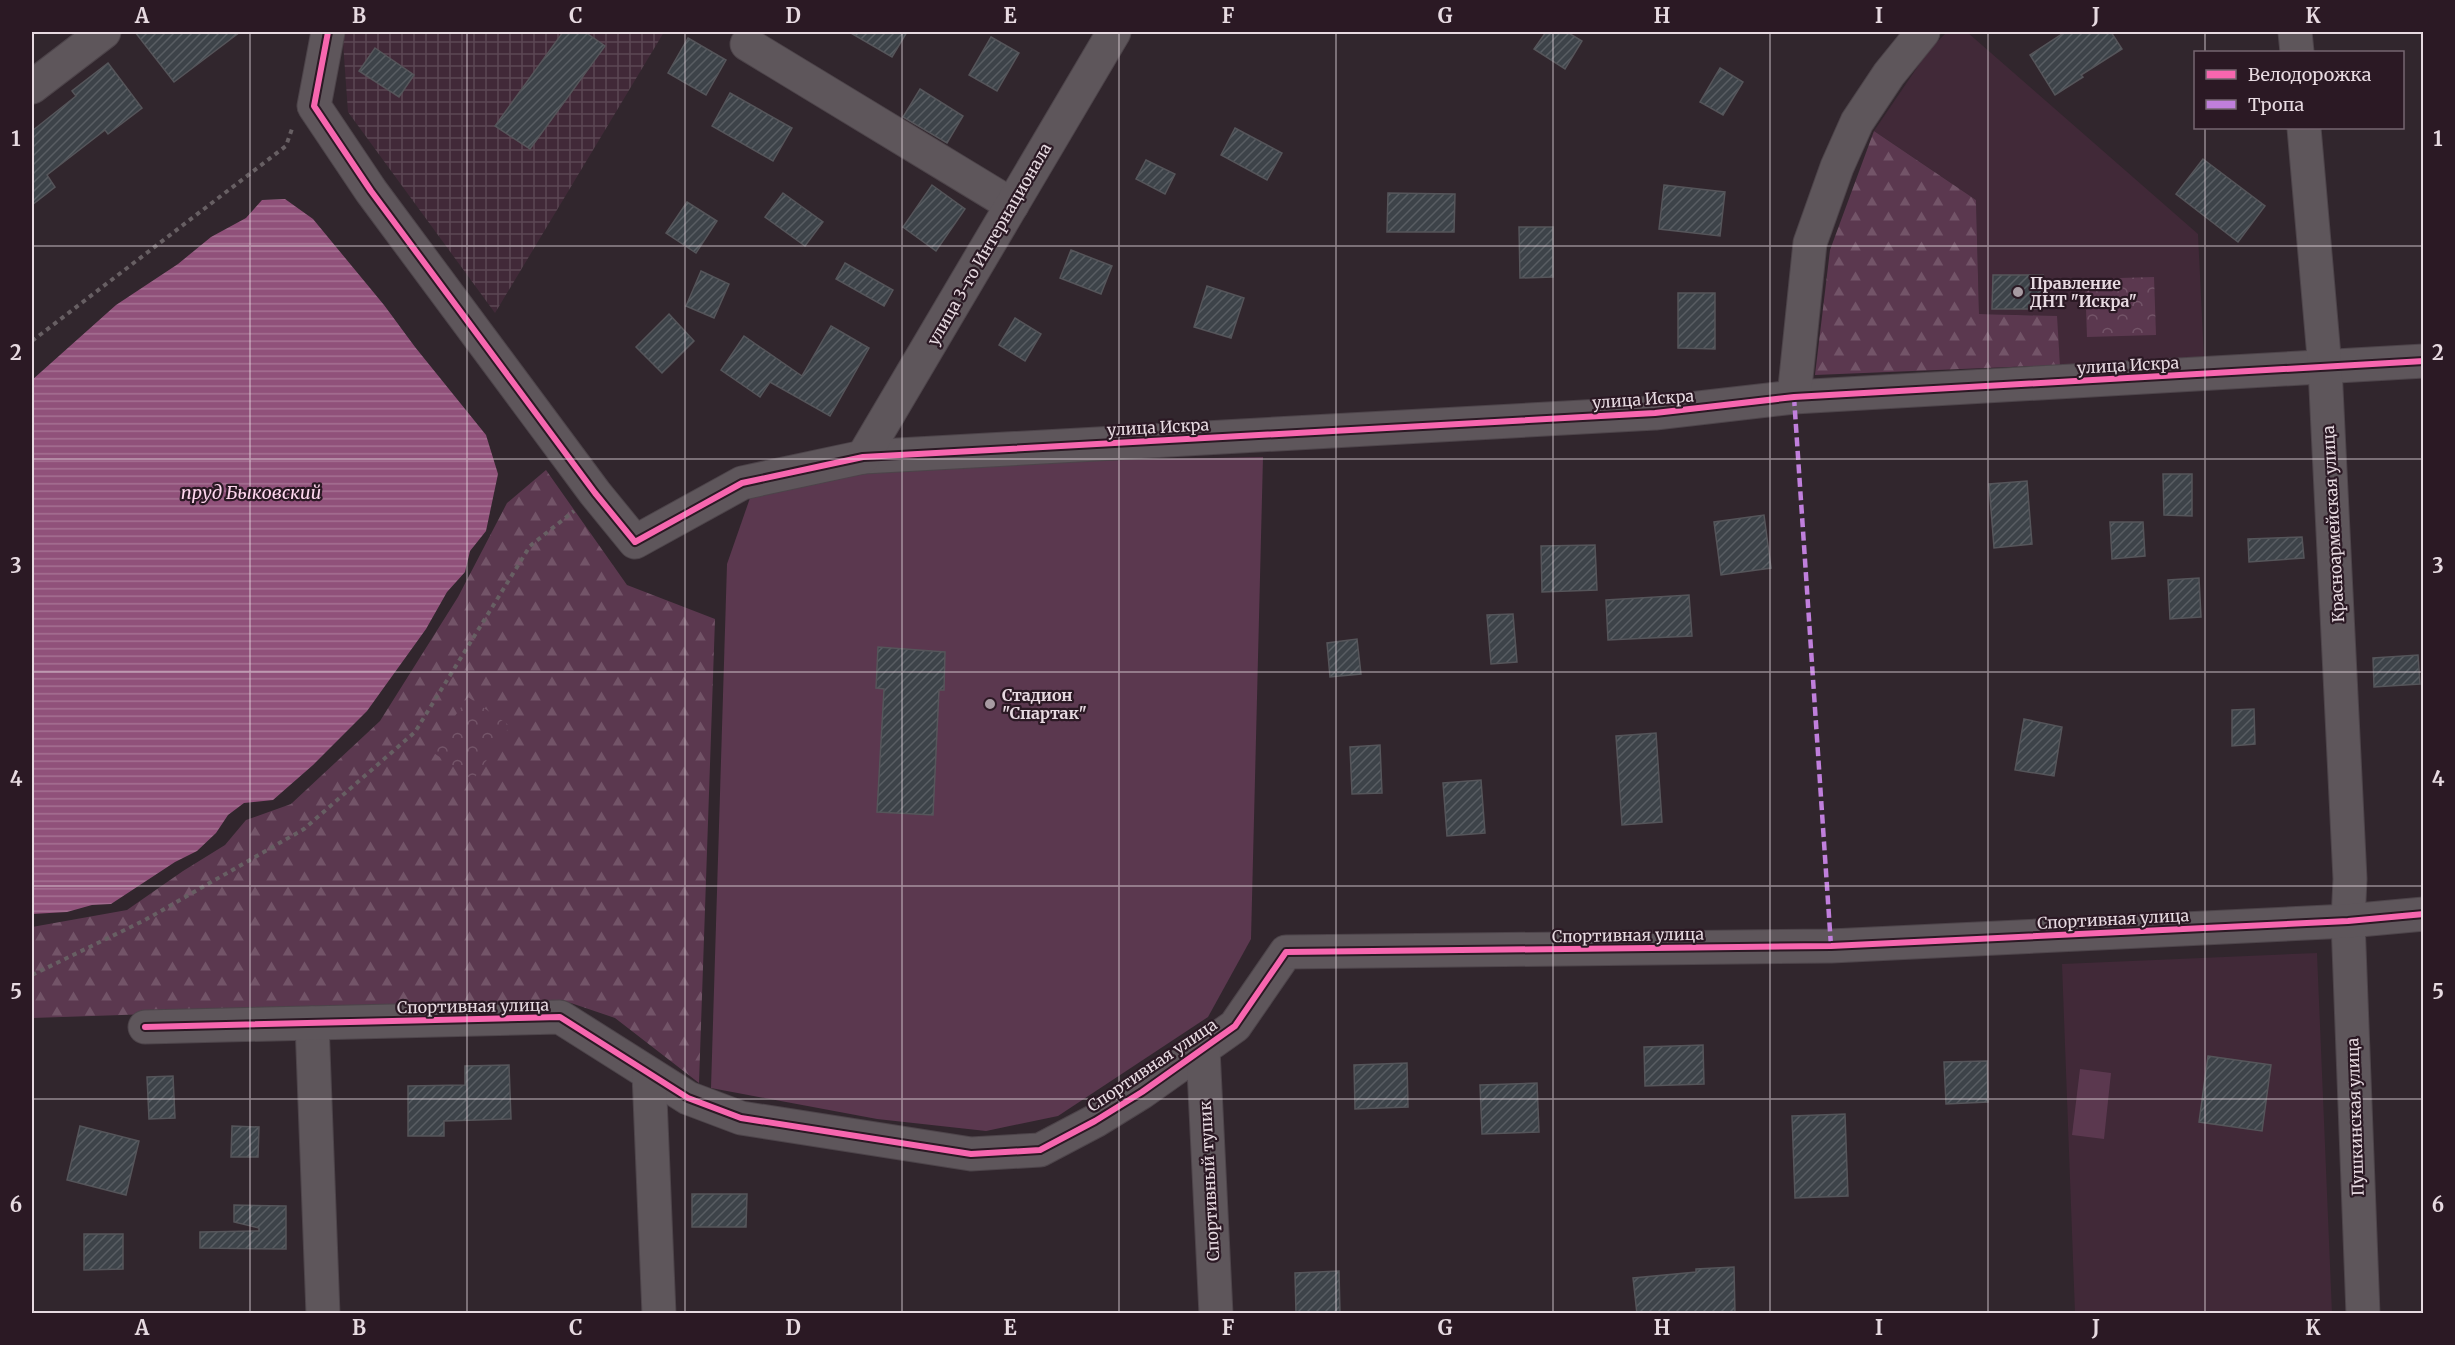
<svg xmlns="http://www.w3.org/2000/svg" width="2455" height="1345" viewBox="0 0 2455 1345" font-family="Merriweather,serif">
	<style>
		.built { fill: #412938 }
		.industrial { fill: url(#industrial-grid) }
		.forest { fill: url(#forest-firs) }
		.park { fill: url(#park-crowns) }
		.garden { fill: #5b384f }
		.water { fill: url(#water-rules) }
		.building { fill: url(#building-hatch); stroke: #55555a; stroke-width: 1.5 }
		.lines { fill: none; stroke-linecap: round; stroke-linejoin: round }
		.minor-casing { stroke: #4d444a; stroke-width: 35 }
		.path { stroke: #675f63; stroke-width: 4; stroke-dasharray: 4.5 4.5; stroke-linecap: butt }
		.minor { stroke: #5e565b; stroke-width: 33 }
		.quiet { stroke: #c07fdc; stroke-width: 4.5; stroke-dasharray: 9 4.5; stroke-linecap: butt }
		.cycleway-casing { stroke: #2b1924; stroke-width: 10 }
		.cycleway { stroke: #f766af; stroke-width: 6 }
		.grid { fill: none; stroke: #e7dae1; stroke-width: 1.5; stroke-opacity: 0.55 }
		.poi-dot { fill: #a79ba2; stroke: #2b1924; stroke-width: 2 }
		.labels { text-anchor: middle; stroke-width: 4.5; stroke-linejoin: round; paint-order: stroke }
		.street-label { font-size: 16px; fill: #e7dae1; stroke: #2b1924 }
		.poi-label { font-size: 16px; font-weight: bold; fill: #e7dae1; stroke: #2b1924; text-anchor: start }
		.water-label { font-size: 18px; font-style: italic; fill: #fed6ee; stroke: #2b1924 }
		.neatline { fill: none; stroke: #e7dae1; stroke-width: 2 }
		.grid-label { font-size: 20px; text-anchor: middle; font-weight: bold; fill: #e7dae1 }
	</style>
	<defs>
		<pattern id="industrial-grid" width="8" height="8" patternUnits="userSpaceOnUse" patternTransform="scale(1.5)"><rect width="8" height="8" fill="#412938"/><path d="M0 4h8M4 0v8" fill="none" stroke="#5c4754"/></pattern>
		<pattern id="forest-firs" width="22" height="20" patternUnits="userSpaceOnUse" patternTransform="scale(1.5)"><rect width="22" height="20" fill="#5b384f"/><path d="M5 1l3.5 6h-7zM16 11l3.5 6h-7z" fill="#735468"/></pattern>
		<pattern id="park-crowns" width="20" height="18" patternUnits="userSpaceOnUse" patternTransform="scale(1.5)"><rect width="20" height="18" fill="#5b384f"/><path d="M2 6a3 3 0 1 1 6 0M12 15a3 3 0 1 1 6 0" fill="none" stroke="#735468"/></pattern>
		<pattern id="water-rules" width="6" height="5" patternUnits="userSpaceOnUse" patternTransform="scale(1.5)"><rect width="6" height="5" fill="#90517a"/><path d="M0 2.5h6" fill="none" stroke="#a57293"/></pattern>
		<pattern id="building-hatch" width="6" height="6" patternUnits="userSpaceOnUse" patternTransform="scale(1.5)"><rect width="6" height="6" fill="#3d4349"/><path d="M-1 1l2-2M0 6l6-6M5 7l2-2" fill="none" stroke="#595e63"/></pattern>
	</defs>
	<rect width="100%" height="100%" fill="#31262d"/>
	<g class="built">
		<path d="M1947,32H1967L2198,234L2204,358L2060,365L2056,316L1979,314L1976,200L1874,131L1929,50Z"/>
		<path d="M2317,953L2332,1313H2075L2062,964Z"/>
	</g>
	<path class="industrial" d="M346,32H664L495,313L348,112L343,42Z"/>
	<g class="forest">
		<path d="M1874,131L1976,200L1979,314L2057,316L2060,365L1815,375L1830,250Z"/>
		<path d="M546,470L627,585L715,619L699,1083L615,1018L562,1000L32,1018V927L127,910L183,871L225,845L246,820L291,804L380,721L458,597L507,503Z"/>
	</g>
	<g class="park">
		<path d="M2154,277L2156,335L2087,337L2085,279Z"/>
		<path d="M468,697L510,726L473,780L431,751Z"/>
	</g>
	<g class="garden">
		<path d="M1263,457L1251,939L1208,1017L1058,1116L986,1131L877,1119L711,1088L727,564L750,498L869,472L1028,462Z"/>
		<path d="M2080,1069L2111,1073L2104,1139L2072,1135Z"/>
	</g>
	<path class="water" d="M285,199L313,219L384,305L415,347L486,435L498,474L486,531L470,551L465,572L447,592L426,629L367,711L313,765L273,800L244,803L228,815L216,833L197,851L175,862L111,904L92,905L67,912L32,914V380L116,305L178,264L211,237L246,218L262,200Z"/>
	<g class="building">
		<path d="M135,32H240L174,82Z"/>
		<path d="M563,32H585L605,46L530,149L495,126Z"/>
		<path d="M849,32H907L892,57Z"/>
		<path d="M1546,32H1567L1582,41L1565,69L1534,49Z"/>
		<path d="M2065,32H2111L2122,49L2081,75L2083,77L2055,95L2030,55Z"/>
		<path d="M991,37L1019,53L997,91L969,75Z"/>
		<path d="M688,38L726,60L706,95L668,73Z"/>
		<path d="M375,48L414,75L399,97L359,71Z"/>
		<path d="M108,63L142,108L108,134L105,130L47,175L55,187L32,205V131L76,96L72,91Z"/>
		<path d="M1720,68L1743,82L1723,115L1700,102Z"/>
		<path d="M920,89L963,116L947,143L903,117Z"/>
		<path d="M730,93L792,128L773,161L712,126Z"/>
		<path d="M1235,128L1282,153L1267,180L1221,155Z"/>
		<path d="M2203,159L2265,206L2238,242L2176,194Z"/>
		<path d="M1146,160L1175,174L1165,194L1136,179Z"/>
		<path d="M932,185L965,209L936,251L903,227Z"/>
		<path d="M1664,185L1725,192L1720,236L1659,229Z"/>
		<path d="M783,193L823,222L805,246L765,217Z"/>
		<path d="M1388,193L1455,194L1454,232H1387Z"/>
		<path d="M687,202L717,221L696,253L666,233Z"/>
		<path d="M1519,227H1553V277L1520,278Z"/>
		<path d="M1071,250L1112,266L1101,294L1060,278Z"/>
		<path d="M845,263L893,290L884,306L836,279Z"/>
		<path d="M701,271L729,284L714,318L686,306Z"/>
		<path d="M1993,275H2043L2042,309H1992Z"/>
		<path d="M1207,286L1244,298L1231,338L1194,327Z"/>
		<path d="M1678,293H1715V349L1678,348Z"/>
		<path d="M669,314L694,341L662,373L636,347Z"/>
		<path d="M1015,318L1041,334L1025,361L999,345Z"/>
		<path d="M831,326L869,348L830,416L770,382L760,397L721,370L744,336L802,376Z"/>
		<path d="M2163,474H2192V516L2164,515Z"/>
		<path d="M2027,481L2032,544L1994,548L1989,484Z"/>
		<path d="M1764,515L1771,568L1721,575L1714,522Z"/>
		<path d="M2110,522H2143L2145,556L2112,559Z"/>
		<path d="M2302,537L2304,558L2249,562L2248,539Z"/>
		<path d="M1595,545L1597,590L1542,592L1541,546Z"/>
		<path d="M2199,578L2201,617L2170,619L2168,580Z"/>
		<path d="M1689,595L1692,636L1608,640L1606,600Z"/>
		<path d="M1513,614L1517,662L1491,664L1487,615Z"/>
		<path d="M1357,639L1361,674L1330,677L1327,643Z"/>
		<path d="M878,647L945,652L944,690H939L933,815L877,812L884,689L876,688Z"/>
		<path d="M2418,655L2420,684L2374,687L2373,658Z"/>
		<path d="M2254,709L2255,744L2232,746V710Z"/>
		<path d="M2024,719L2062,727L2054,776L2015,770Z"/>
		<path d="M1656,733L1662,822L1622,825L1616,736Z"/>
		<path d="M1380,745L1382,793L1352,794L1350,747Z"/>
		<path d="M1481,780L1485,833L1447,836L1443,783Z"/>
		<path d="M1703,1045L1704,1084L1645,1086L1644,1047Z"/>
		<path d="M2208,1056L2271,1065L2262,1131L2199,1122Z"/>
		<path d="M1987,1061L1988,1102L1946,1104L1944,1062Z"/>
		<path d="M1407,1063L1408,1107L1355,1109L1354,1065Z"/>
		<path d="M509,1065L511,1119L444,1121V1136H408V1086L465,1085V1066Z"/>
		<path d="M173,1076L175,1118L149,1119L147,1077Z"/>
		<path d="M1537,1083L1539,1132L1482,1134L1480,1085Z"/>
		<path d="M1845,1114L1848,1196L1795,1198L1792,1116Z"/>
		<path d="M80,1126L139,1141L126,1195L67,1180Z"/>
		<path d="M232,1126L259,1127L258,1157H231Z"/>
		<path d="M692,1194H747L746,1227H692Z"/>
		<path d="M234,1205L286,1206V1249L200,1248V1232L259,1231V1228L234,1222Z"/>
		<path d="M84,1234H123V1269L84,1270Z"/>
		<path d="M1734,1267L1735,1314H1637L1633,1278L1696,1272V1269Z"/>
		<path d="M1339,1271L1340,1314H1296L1295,1273Z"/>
	</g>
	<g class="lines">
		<g class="minor-casing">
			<g id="minor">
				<path d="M328,32L314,106L371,191L595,493L635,542L742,483L863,457L1655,413L1794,397L2424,361"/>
				<path d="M2295,32L2297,52"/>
				<path d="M747,44L1012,205"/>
				<path d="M32,87L104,32"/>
				<path d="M2304,128L2325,368L2350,879L2348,921L2363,1314"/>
				<path d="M1794,397L1810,243L1837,167L1857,122L1889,74L1923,32"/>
				<path d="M863,457L1114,32"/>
				<path d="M312,1023L323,1314"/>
				<path d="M145,1027L560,1017L688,1098L741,1118L971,1154L1040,1150L1095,1121L1142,1092L1235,1026L1286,952L1831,946L2348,921L2424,914"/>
				<path d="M1203,1049L1216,1314"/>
				<path d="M649,1074L659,1314"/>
			</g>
		</g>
		<g class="path">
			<path d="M32,341L286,146L293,126"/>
			<path d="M32,975L145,920L304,829L415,732L530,546L574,511"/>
		</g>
		<use href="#minor" class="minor"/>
		<path class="quiet" d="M1794,397L1831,946"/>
		<g class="cycleway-casing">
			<g id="cycleway">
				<path d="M328,32L314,106L371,191L595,493L635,542L742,483L863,457L1655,413L1794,397L2424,361"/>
				<path d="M145,1027L560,1017L688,1098L741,1118L971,1154L1040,1150L1095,1121L1142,1092L1235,1026L1286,952L1831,946L2348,921L2424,914"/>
			</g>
		</g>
		<use href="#cycleway" class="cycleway"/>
	</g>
	<path class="grid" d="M250,32V1314M467,32V1314M685,32V1314M902,32V1314M1119,32V1314M1336,32V1314M1553,32V1314M1770,32V1314M1988,32V1314M2205,32V52M2205,128V1314M32,246H2424M32,459H2424M32,672H2424M32,886H2424M32,1099H2424"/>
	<g class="poi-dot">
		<circle cx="2018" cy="292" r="6"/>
		<circle cx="990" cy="704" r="6"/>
	</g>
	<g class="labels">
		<g class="street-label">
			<text transform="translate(989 244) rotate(-60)" y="6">улица 3-го Интернационала</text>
			<text transform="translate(2128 365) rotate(-3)" y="6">улица Искра</text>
			<text transform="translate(1643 399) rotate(-4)" y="6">улица Искра</text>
			<text transform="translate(1158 427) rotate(-3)" y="6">улица Искра</text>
			<text transform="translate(2333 524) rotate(-93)" y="6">Красноармейская улица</text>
			<text transform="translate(2113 919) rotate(-3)" y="6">Спортивная улица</text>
			<text transform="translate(1628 935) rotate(-1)" y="6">Спортивная улица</text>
			<text transform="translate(473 1006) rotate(-1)" y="6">Спортивная улица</text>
			<text transform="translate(1152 1065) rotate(-34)" y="6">Спортивная улица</text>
			<text transform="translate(2355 1117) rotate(-92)" y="6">Пушкинская улица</text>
			<text transform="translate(1209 1181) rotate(-93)" y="6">Спортивный тупик</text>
		</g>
		<g class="poi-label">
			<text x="2030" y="289">Правление<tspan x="2030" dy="18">ДНТ "Искра"</tspan></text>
			<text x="1002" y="701">Стадион<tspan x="1002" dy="18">"Спартак"</tspan></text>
		</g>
		<g class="water-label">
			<text x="251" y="499">пруд Быковский</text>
		</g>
	</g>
	<rect width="2455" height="1345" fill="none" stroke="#2b1924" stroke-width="66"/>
	<rect x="2194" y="51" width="210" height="78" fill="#2b1924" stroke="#766670" stroke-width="1.5"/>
	<rect x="2206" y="70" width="30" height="9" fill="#f766af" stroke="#766670" stroke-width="1.5"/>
	<text x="2248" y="81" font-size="18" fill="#e7dae1">Велодорожка</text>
	<rect x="2206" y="100" width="30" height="9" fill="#c07fdc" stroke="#766670" stroke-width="1.5"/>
	<text x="2248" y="111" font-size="18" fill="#e7dae1">Тропа</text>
	<rect x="33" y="33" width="2389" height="1279" class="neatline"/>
	<g class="grid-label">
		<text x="142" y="23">A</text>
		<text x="359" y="23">B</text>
		<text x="576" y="23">C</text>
		<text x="793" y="23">D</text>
		<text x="1010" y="23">E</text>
		<text x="1228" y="23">F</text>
		<text x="1445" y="23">G</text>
		<text x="1662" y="23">H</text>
		<text x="1879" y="23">I</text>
		<text x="2096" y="23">J</text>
		<text x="2313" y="23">K</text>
		<text x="16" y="146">1</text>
		<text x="2438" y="146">1</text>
		<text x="16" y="360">2</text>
		<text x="2438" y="360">2</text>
		<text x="16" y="573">3</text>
		<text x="2438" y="573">3</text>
		<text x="16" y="786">4</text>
		<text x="2438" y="786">4</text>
		<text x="16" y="999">5</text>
		<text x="2438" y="999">5</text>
		<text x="16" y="1212">6</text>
		<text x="2438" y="1212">6</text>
		<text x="142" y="1335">A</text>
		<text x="359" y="1335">B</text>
		<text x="576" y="1335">C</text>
		<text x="793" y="1335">D</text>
		<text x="1010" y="1335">E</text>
		<text x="1228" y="1335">F</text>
		<text x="1445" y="1335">G</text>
		<text x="1662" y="1335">H</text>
		<text x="1879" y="1335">I</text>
		<text x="2096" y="1335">J</text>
		<text x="2313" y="1335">K</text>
	</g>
</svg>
